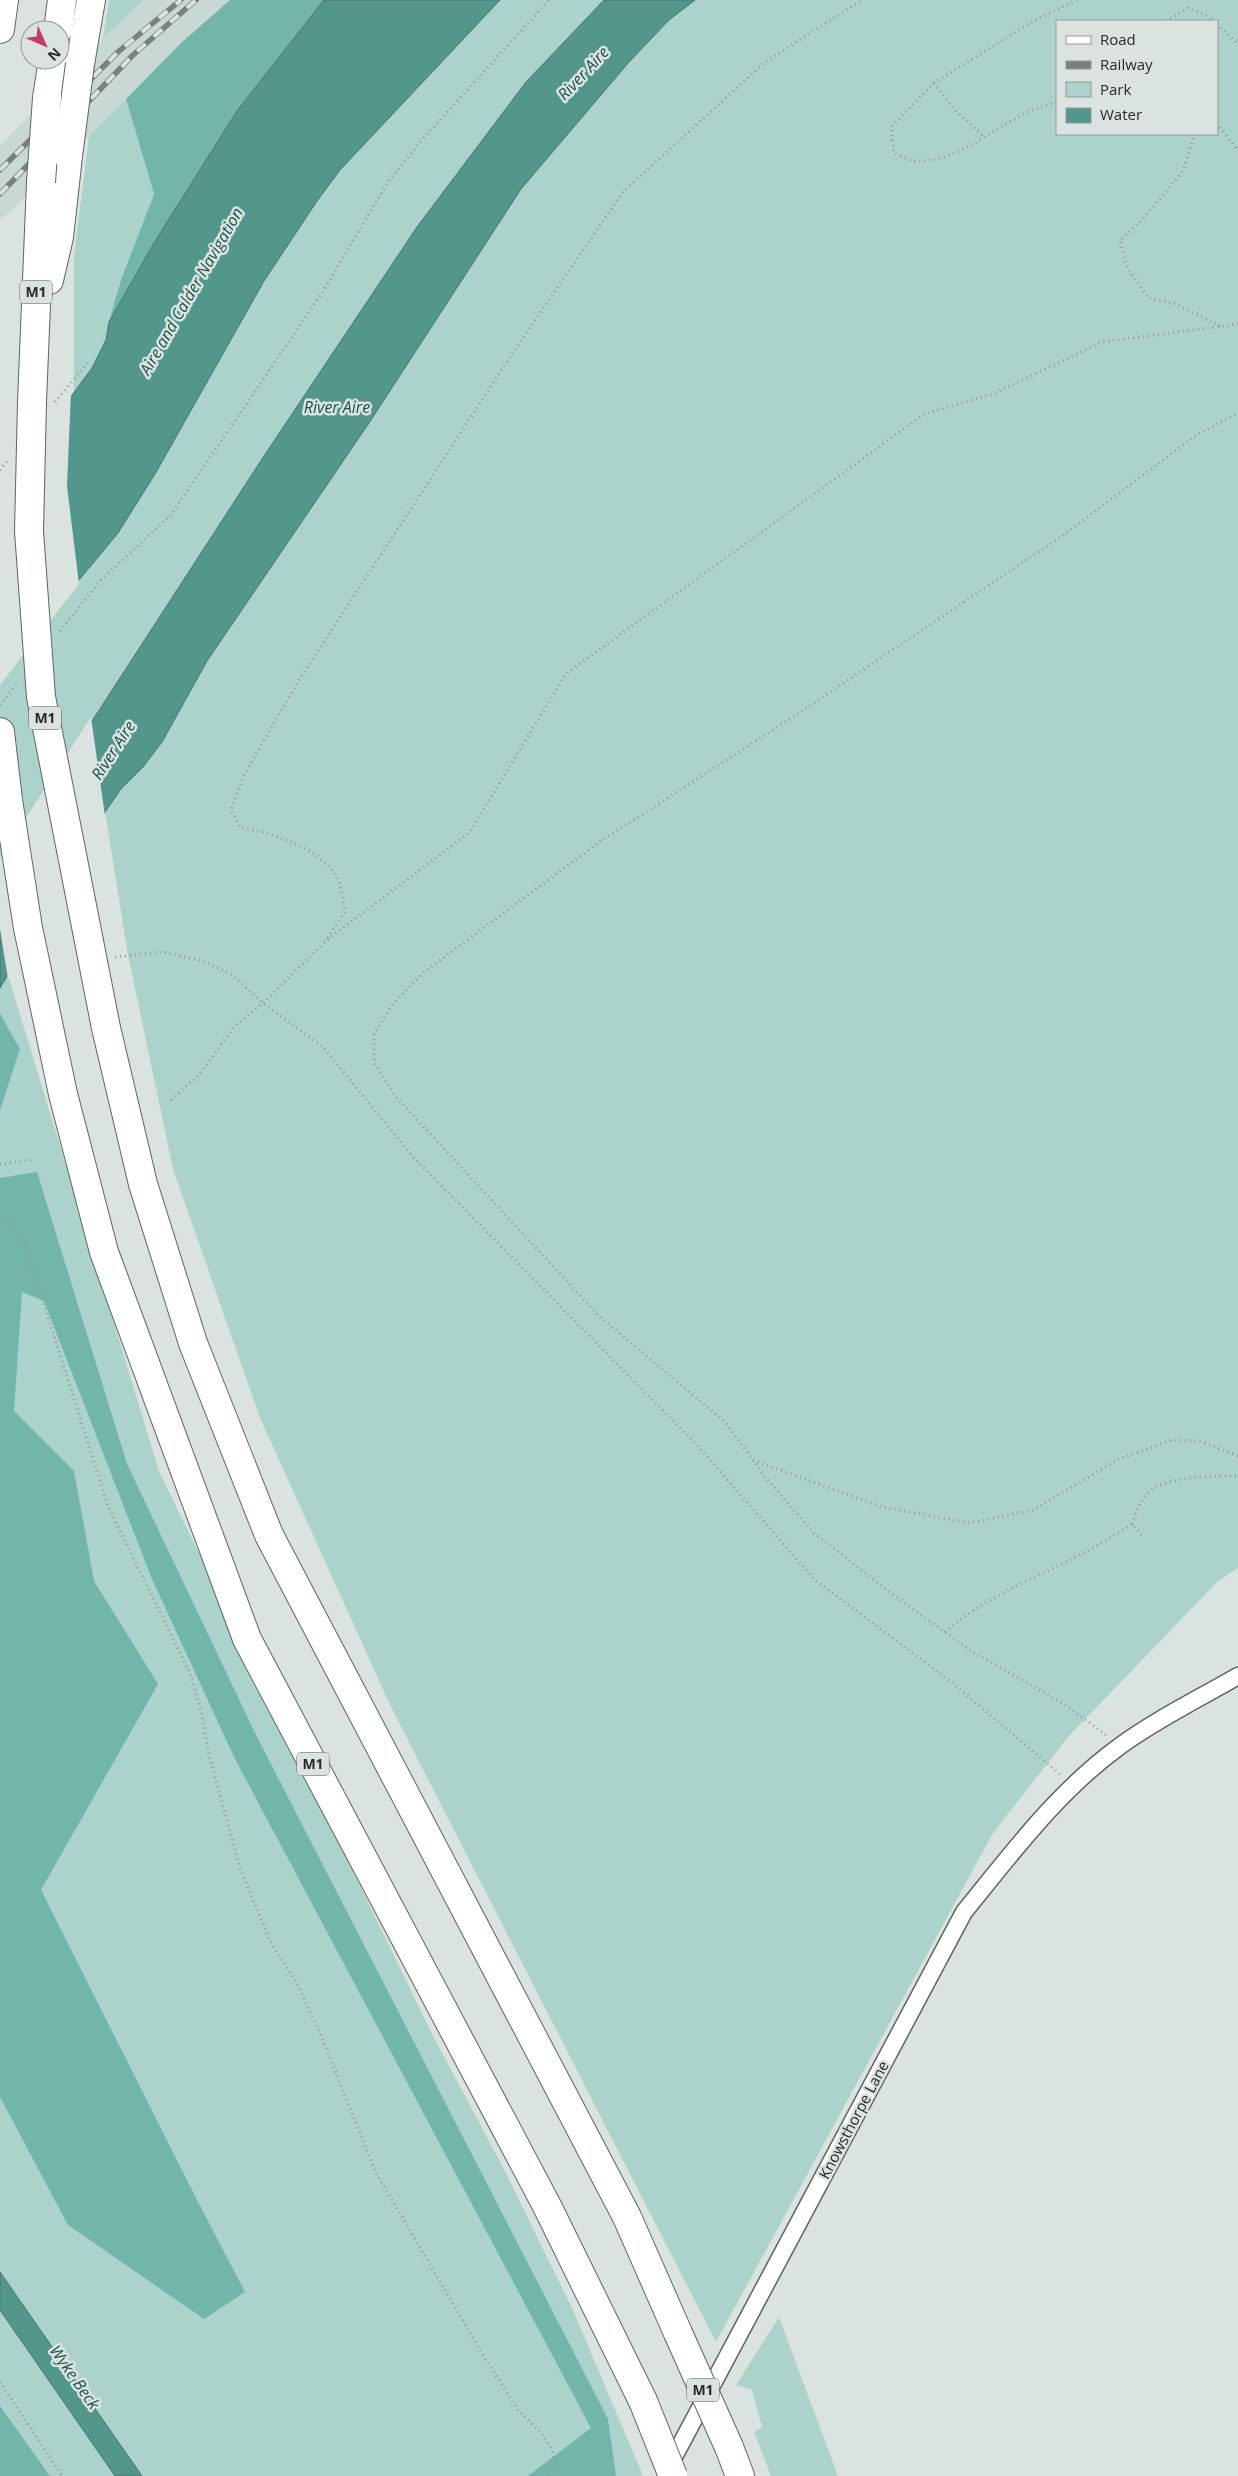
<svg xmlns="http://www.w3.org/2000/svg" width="1238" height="2476" viewBox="0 0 1238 2476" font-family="'Open Sans',sans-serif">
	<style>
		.built { fill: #c8d8d5 }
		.green { fill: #abd3cc; fill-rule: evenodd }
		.forest { fill: #71b5ab }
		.water { fill: #52968c; stroke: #45756e }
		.pier { fill: #dbe3e1 }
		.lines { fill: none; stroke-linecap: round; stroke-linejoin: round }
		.minor-casing { stroke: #5d6462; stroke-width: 19 }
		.motorway-casing { stroke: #5d6462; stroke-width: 30 }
		.path { stroke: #929897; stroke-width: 3; stroke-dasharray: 1 4; stroke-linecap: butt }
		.minor { stroke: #fff; stroke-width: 16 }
		.motorway { stroke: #fff; stroke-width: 28 }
		.rail-casing { stroke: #7a807f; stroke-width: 5.5 }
		.rail { stroke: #dbe3e1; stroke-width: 4; stroke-dasharray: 11; stroke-linecap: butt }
		.motorway-bridge-casing { stroke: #5d6462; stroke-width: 30; stroke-linecap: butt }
		.motorway-bridge { stroke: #fff; stroke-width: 28 }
		.labels { text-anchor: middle; stroke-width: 5; stroke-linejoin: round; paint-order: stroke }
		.shield { fill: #dbe3e1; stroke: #5c6160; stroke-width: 1 }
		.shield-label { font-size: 14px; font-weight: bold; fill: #262929 }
		.street-label { font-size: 15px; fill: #262929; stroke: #dbe3e1 }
		.water-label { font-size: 16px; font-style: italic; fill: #17524a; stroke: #dbe3e1 }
	</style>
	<rect width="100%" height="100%" fill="#dbe3e1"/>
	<path class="built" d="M143,0H230L182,42L89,136L0,221V146L108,33Z"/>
	<g class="green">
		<path d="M109,0H143L103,38Z"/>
		<path d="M500,0H604L526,82L417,227L262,459L0,863V683L79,580L118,533L155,474L264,281L317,201L340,170Z"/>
		<path d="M695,0H1238V1568L1218,1581L1068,1737L993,1833L716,2342L391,1707L260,1418L173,1169L128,955L105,812L121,789L143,767L162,742L207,661L371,420L521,189L629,62L669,20ZM1057,21H1217V134H1057Z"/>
		<path d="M126,99L154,194L121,280L106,340L92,368L74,393V256L89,136Z"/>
		<path d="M8,975L159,1471L432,2034L505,2171L573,2310L643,2476H0V987Z"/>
		<path d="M779,2317L838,2476H771L754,2432L762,2427L752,2390L736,2385Z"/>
	</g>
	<g class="forest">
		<path d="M230,0H324L237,111L154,243L109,322L121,280L154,194L126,99L182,42Z"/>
		<path d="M0,1014L20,1049L0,1110Z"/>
		<path d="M37,1172L127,1464L257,1737L608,2419L616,2476H528L591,2428L235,1759L152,1579L44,1301L22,1292L14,1411L74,1471L94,1581L158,1684L41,1890L198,2202L245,2292L204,2319L68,2225L0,2097V1178Z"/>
		<path d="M0,2406L50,2476H0Z"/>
	</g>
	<g class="water">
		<path d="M324,0H500L340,170L317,201L264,281L155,474L118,533L79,580L0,493L92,368L106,340L109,322L154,243L237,111Z"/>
		<path d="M604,0H695L669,20L629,62L521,189L371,420L207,661L162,742L143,767L121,789L105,812L0,988V863L262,459L417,227L526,82Z"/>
		<path d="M0,2272L142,2476H115L0,2310Z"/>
	</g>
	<g class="pier">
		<path d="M71,392L67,486L79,584L0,685V489Z"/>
		<path d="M91,717L105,816L8,979L0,929V858Z"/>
	</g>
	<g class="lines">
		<g class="minor-casing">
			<path id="minor" d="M667,2470L964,1912C1012,1853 1058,1791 1120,1746C1155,1720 1200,1698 1238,1676"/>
		</g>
		<g class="motorway-casing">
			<g id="motorway">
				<path d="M0,29L4,0"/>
				<path d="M58,30L62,0"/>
				<path d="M80,64L91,0"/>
				<path d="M47,98L53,60"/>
				<path d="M49,280L59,237L68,156"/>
				<path d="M32,402L41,182"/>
				<path d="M0,732L8,800L28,928L63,1094L104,1252L247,1639L547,2206L643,2401"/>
				<path d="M106,1028L143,1184L193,1343L269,1535L627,2217L678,2333"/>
				<path d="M729,2447L740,2476"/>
			</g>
		</g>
		<g class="path">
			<path d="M1166,21L1188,8L1208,16L1214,21"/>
			<path d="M1217,24L1238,44"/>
			<path d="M934,83L953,108L984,137"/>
			<path d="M1057,103C1006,111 969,162 916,161C909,161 900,155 894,153L891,127L934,83L1035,20L1077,0"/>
			<path d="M1217,123L1238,151"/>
			<path d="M1190,134L1193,139L1183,171L1143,219L1120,240L1126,265L1148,298L1173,303L1221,326"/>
			<path d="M55,402L90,360"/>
			<path d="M0,470L7,461"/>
			<path d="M60,631L100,581L170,516L322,293L388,182L422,140L549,0"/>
			<path d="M0,705L16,685"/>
			<path d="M328,938L345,911C343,900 341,882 335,874C313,844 274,835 240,827L231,810L244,775L299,680L520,342L623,192L765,62L862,0"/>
			<path d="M115,957L163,952L204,961L232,975L263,1003L323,1047L414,1158L697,1445L815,1580L950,1681L1061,1775"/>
			<path d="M171,1100L200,1074L234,1027L263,1003L327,940L469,833L566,674L924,414L993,394L1102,342L1238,324"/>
			<path d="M0,1164L31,1160"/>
			<path d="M0,1217L7,1221L24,1241L108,1506L191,1676L202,1715L209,1755L240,1868L270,1941L296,1982L318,2028L375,2171L483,2355L518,2410L541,2433L551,2448L555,2460L549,2476"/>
			<path d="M753,1460L882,1507L970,1523L1033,1510L1119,1459L1172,1440L1200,1441L1238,1456"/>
			<path d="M1132,1524C1136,1511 1140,1500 1151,1491C1166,1476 1217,1476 1238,1476"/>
			<path d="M945,1632C983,1599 1028,1581 1072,1559C1093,1549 1112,1536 1132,1524L1142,1536"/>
			<path d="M1106,1735L1064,1704L971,1651L891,1593L814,1533L765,1477L725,1422L599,1316L396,1097L374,1063V1034L393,1004L424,972L598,843L802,711L1065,534L1196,435L1238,413"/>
			<path d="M0,2382L62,2476"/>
		</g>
		<use href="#minor" class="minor"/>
		<use href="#motorway" class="motorway"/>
		<g class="rail-casing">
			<g id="rail">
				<path d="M0,170L119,51L181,0"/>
				<path d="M0,194L133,55L196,0"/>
			</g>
		</g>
		<use href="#rail" class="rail"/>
		<g class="motorway-bridge-casing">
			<g id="motorway-bridge">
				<path d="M68,156L80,64"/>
				<path d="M41,182L47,98"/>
				<path d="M32,402L29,531L41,697L106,1028"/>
				<path d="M678,2333L729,2447"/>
				<path d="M643,2401L673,2476"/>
			</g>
		</g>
		<use href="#motorway-bridge" class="motorway-bridge"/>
	</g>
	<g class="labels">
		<g class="shield">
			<rect x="20" y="280.5" width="32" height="23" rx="4"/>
			<rect x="29" y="706.5" width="32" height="23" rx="4"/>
			<rect x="297" y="1752.5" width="32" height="23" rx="4"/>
			<rect x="687" y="2378.5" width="32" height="23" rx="4"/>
		</g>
		<g class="shield-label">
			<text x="36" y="297">M1</text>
			<text x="45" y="723">M1</text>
			<text x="313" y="1769">M1</text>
			<text x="703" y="2395">M1</text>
		</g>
		<g class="street-label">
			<text transform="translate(854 2120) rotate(-62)" y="5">Knowsthorpe Lane</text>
		</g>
		<g class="water-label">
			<text transform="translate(583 73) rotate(-47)" y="6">River Aire</text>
			<text transform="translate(191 291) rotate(-60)" y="6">Aire and Calder Navigation</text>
			<text x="337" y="413">River Aire</text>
			<text transform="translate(113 750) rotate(-57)" y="6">River Aire</text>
			<text transform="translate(75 2377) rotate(55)" y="6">Wyke Beck</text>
		</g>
	</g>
	<rect x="1056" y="20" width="162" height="115" fill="#dbe3e1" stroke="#939997"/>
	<rect x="1066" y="36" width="25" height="8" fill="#ffffff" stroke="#939997"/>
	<text x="1100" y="45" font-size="15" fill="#262929">Road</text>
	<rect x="1066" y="61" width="25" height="8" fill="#7a807f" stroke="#939997"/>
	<text x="1100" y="70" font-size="15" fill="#262929">Railway</text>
	<rect x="1066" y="82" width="25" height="15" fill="#abd3cc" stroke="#939997"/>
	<text x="1100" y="95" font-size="15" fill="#262929">Park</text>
	<rect x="1066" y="108" width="25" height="15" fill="#52968c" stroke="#939997"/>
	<text x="1100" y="120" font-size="15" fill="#262929">Water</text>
	<g transform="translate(45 45) rotate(135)"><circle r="24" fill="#dbe3e1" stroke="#939997"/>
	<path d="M0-4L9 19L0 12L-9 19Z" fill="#c73a6c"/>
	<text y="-8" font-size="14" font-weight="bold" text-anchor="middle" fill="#262929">N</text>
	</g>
</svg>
